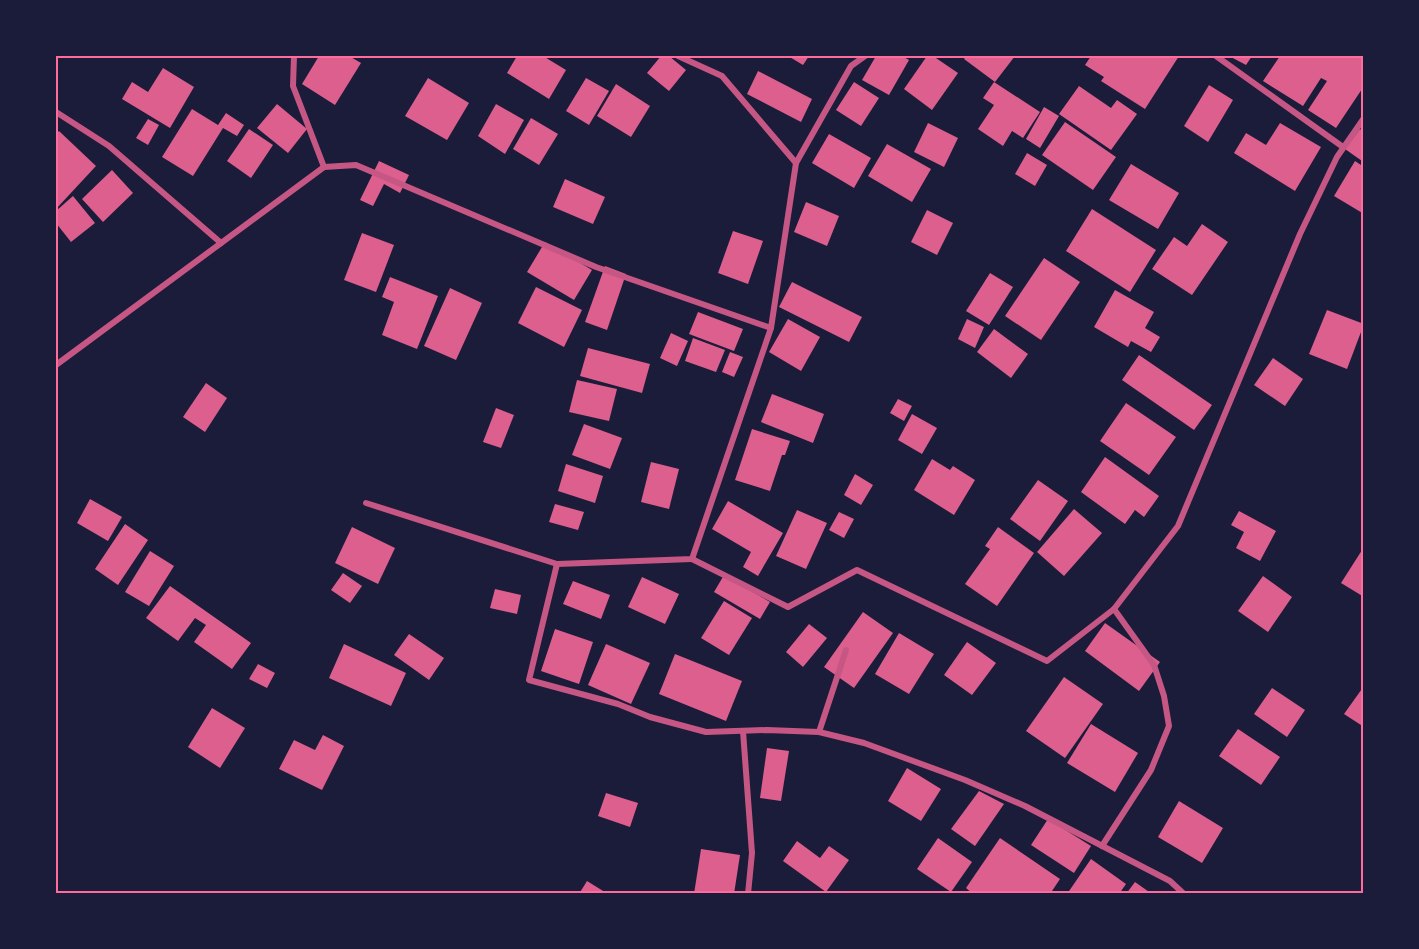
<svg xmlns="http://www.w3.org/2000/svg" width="1419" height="949" viewBox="0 0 1419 949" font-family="'IBM Plex Sans',sans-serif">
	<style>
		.building { fill: #dd5f8e }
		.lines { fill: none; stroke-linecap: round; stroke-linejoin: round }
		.minor { stroke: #c65784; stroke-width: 6 }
		.neatline { fill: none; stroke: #ff6b9d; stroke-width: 2 }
	</style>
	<rect width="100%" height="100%" fill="#1b1b3a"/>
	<g class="building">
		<path d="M319,56H349L361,63L335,105L302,84Z"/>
		<path d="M517,56H543L566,70L549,99L507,73Z"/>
		<path d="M661,56H669L686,70L669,91L647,73Z"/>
		<path d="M788,56H809L803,65Z"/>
		<path d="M876,56H902L909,60L889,95L862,80Z"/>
		<path d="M927,56H933L958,73L932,110L904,89Z"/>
		<path d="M966,56H1015L995,82L964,59Z"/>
		<path d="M1091,56H1179L1145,109L1101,81L1104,77L1085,65Z"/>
		<path d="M1229,56H1252L1246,65Z"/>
		<path d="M1280,56H1364V86L1336,128L1308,110L1327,81L1321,78L1303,106L1263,81Z"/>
		<path d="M163,68L194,87L170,128L122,99L132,82L148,92Z"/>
		<path d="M758,71L812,99L801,122L747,94Z"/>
		<path d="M428,78L469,103L447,140L405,116Z"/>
		<path d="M586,78L609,91L589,125L566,111Z"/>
		<path d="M854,82L879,98L861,126L836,110Z"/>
		<path d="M994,82L1040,112L1023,138L1012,131L1003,146L978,129L994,105L983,98Z"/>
		<path d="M616,84L650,106L631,137L597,116Z"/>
		<path d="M1209,85L1233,100L1208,142L1184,126Z"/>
		<path d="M1079,86L1111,108L1117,100L1137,114L1111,150L1059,114Z"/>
		<path d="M277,104L307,129L288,153L257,128Z"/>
		<path d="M496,104L524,120L505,154L478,136Z"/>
		<path d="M1044,107L1059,116L1040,148L1026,139Z"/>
		<path d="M192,109L218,125L226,113L244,125L237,136L223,128L193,176L162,157Z"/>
		<path d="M531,118L558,134L539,165L513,149Z"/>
		<path d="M148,119L159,125L148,145L136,138Z"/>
		<path d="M1065,122L1116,157L1093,190L1042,155Z"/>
		<path d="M928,123L958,138L944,167L914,152Z"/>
		<path d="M1280,123L1321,147L1295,191L1234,153L1246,133L1266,145Z"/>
		<path d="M249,129L273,145L251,178L227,161Z"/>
		<path d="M1360,129L1364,132L1362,161L1345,149Z"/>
		<path d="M59,131L96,166L56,209V134Z"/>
		<path d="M829,134L871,158L854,188L812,163Z"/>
		<path d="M887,144L931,169L912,202L868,176Z"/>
		<path d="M1027,153L1047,165L1035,186L1015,174Z"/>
		<path d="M379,161L409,175L400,193L384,184L373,206L360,200Z"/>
		<path d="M1355,161L1364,167V214L1334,196Z"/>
		<path d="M1131,164L1179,193L1158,229L1109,200Z"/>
		<path d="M112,170L133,193L103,222L82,199Z"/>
		<path d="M565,179L605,197L593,224L553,207Z"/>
		<path d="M73,196L95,223L71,242L56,223V211Z"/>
		<path d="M806,202L839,216L827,246L794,232Z"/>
		<path d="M1092,209L1156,250L1130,292L1066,251Z"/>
		<path d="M927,210L953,223L937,255L911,242Z"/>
		<path d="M1202,224L1228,242L1192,295L1152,269L1174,237L1187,246Z"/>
		<path d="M733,231L763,241L748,284L718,273Z"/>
		<path d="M362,233L394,245L376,292L344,280Z"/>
		<path d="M545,242L592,270L574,300L527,272Z"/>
		<path d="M1044,258L1080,282L1041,340L1005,316Z"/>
		<path d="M605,266L626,274L607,330L585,322Z"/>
		<path d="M990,273L1013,287L989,325L966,311Z"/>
		<path d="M390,277L438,296L417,349L382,335L394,302L382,297Z"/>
		<path d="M792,282L862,317L849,342L779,307Z"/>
		<path d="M536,287L582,310L564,347L518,323Z"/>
		<path d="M450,288L482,303L456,360L424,346Z"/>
		<path d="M1115,290L1154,312L1145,328L1160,337L1151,352L1131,341L1128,347L1094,327Z"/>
		<path d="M1327,310L1364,324L1347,369L1309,354Z"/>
		<path d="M698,312L743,329L734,351L689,334Z"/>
		<path d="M788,319L820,337L801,371L769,352Z"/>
		<path d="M967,319L984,327L975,348L958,339Z"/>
		<path d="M994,329L1028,354L1011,378L977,352Z"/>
		<path d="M671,333L688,341L677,366L660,358Z"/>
		<path d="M693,338L725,350L716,372L685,361Z"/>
		<path d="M588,348L650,364L642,393L580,376Z"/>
		<path d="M730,352L743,357L734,377L722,372Z"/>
		<path d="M1139,355L1212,405L1194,430L1122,380Z"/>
		<path d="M1273,358L1303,379L1285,406L1254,385Z"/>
		<path d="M577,380L617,389L609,421L569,412Z"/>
		<path d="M206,383L227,398L205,432L183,417Z"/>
		<path d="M772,394L824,414L813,443L761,422Z"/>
		<path d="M898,399L912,406L904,421L890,413Z"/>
		<path d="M1126,403L1176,437L1149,475L1100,441Z"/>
		<path d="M496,408L514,415L501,448L483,442Z"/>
		<path d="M912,414L937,428L922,454L898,440Z"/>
		<path d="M584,424L622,438L610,469L572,455Z"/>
		<path d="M752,429L790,441L785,455H782L770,491L735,480Z"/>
		<path d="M1105,457L1159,496L1144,517L1135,510L1125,524L1081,492Z"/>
		<path d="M932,459L950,470L953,466L975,480L954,515L914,490Z"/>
		<path d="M651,462L679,469L669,509L641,502Z"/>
		<path d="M566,464L603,476L595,503L558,491Z"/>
		<path d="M855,474L873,485L861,505L844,495Z"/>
		<path d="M1038,480L1068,501L1040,541L1010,519Z"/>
		<path d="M90,499L122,517L108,541L77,523Z"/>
		<path d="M728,501L783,533L758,576L743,567L751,552L712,529Z"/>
		<path d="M555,504L584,512L578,530L549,522Z"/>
		<path d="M1074,509L1102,533L1064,576L1037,552Z"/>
		<path d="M797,510L827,523L806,569L776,556Z"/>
		<path d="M1239,511L1276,531L1260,561L1236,548L1244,532L1231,525Z"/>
		<path d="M839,512L854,519L844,538L829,530Z"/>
		<path d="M125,524L148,540L118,585L95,569Z"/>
		<path d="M352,527L395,548L378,584L335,563Z"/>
		<path d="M998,527L1034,553L997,606L965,584L990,549L985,546Z"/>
		<path d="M1364,547V597L1341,583Z"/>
		<path d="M150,551L174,566L149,606L125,592Z"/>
		<path d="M343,573L362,586L350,603L331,590Z"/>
		<path d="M724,575L770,602L760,619L714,592Z"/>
		<path d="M1263,576L1292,597L1268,632L1238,611Z"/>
		<path d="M642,577L679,594L665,624L628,607Z"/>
		<path d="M573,581L610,595L601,619L563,604Z"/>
		<path d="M170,586L251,643L232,669L194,642L206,625L195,618L178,641L146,618Z"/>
		<path d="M495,589L521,595L517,614L490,608Z"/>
		<path d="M724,601L752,618L729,655L701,638Z"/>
		<path d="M863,612L893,633L854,688L824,667Z"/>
		<path d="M1105,623L1160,662L1139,691L1085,651Z"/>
		<path d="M809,624L827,638L803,667L786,652Z"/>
		<path d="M555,629L593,642L579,684L541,671Z"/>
		<path d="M899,633L934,654L909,694L875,674Z"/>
		<path d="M409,634L444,658L429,680L394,655Z"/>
		<path d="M967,642L996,663L972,695L944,675Z"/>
		<path d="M344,644L406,673L391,706L329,678Z"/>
		<path d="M606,644L650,663L631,704L588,685Z"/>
		<path d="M675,654L742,681L726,721L659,694Z"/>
		<path d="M258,664L275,673L267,688L249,679Z"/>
		<path d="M1064,677L1103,704L1065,758L1026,731Z"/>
		<path d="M1364,686V727L1344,714Z"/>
		<path d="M1272,688L1305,710L1287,737L1254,714Z"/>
		<path d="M212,708L245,728L220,768L188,747Z"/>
		<path d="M1091,724L1138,753L1115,792L1067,763Z"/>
		<path d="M1238,729L1280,757L1261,785L1219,756Z"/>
		<path d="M323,735L344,746L322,790L279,769L294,740L315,750Z"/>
		<path d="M767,748L789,751L781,801L760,798Z"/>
		<path d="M907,768L941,789L921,821L888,801Z"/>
		<path d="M979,791L1004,804L975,846L951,829Z"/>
		<path d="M606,793L638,803L630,827L598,816Z"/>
		<path d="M1179,801L1223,828L1202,863L1158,837Z"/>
		<path d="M1048,819L1091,846L1074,873L1031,845Z"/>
		<path d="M938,838L972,862L951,892L917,869Z"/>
		<path d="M1000,838L1060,879L1050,894H973L966,888Z"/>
		<path d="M797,841L820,858L829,846L849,860L826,892L783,861Z"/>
		<path d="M701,849L740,855L734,894H694Z"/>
		<path d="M1091,859L1126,884L1119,894H1067Z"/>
		<path d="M587,881L608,894H579Z"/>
		<path d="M1135,882L1152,894H1126Z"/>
	</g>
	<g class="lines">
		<g class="minor">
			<path d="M294,56L293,86L324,167"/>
			<path d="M678,56L722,76L796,163L771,328L692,559L557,564L529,680L618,704L650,717L706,732L767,730L819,732L864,743L965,780L1025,806L1170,881L1184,894"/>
			<path d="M1216,56L1343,147"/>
			<path d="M56,112L109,146L221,243"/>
			<path d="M796,163L851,66L865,56"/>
			<path d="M56,365L324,167L356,165L596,267L771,328"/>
			<path d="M366,503L557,564"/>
			<path d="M692,559L788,607L857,570L1047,661L1114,609L1178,526L1300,234L1337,157L1364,118"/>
			<path d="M743,731L752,853L748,894"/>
			<path d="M819,732L846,650"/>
			<path d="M1102,846L1151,770L1169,726L1164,696L1154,665L1114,609"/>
		</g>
	</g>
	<rect width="1419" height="949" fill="none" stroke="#1b1b3a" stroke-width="114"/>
	<rect x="57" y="57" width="1305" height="835" class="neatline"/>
</svg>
